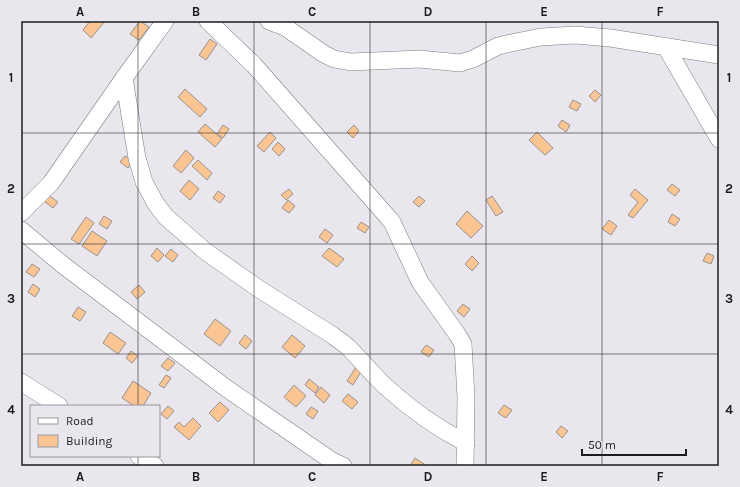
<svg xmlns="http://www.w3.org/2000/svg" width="740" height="487" viewBox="0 0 740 487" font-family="Karla,sans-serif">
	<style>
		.building { fill: #fbc593; stroke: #97928e }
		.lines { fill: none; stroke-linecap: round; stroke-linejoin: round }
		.street-casing { stroke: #7e7d82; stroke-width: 18 }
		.street { stroke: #fff; stroke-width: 17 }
		.grid { fill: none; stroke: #1c1c1e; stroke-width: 1; stroke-opacity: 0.55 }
		.neatline { fill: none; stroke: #1c1c1e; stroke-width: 1.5 }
		.grid-label { font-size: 13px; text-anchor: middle; font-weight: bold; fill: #1c1c1e }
	</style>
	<rect width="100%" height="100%" fill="#e9e7ed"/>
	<g class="building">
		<path d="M90,21H105L91,38L83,30Z"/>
		<path d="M140,21L149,27L139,40L130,34Z"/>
		<path d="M210,39L217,44L206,60L199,55Z"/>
		<path d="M185,89L207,109L200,117L178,97Z"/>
		<path d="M595,90L601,95L595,102L589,96Z"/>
		<path d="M573,100L581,104L577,111L569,107Z"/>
		<path d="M562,120L570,125L566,132L558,126Z"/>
		<path d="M205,124L222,139L215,147L198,132Z"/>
		<path d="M223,125L229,129L223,138L217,134Z"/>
		<path d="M354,125L359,131L353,138L347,132Z"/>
		<path d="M270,132L276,138L264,152L257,146Z"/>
		<path d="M537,132L553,148L545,155L529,140Z"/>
		<path d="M278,142L285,149L279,156L272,149Z"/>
		<path d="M186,150L194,158L181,173L173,166Z"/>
		<path d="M125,156L133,161L128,168L120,162Z"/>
		<path d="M198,160L212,173L207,180L192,166Z"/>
		<path d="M189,180L199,189L190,200L180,191Z"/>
		<path d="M672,184L680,190L675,196L667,190Z"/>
		<path d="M289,189L293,194L286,200L281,195Z"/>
		<path d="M635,189L648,200L633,218L628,215L638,202L630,195Z"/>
		<path d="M218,191L225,196L220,203L213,198Z"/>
		<path d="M48,195L58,202L53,208L44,201Z"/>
		<path d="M419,196L425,201L419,207L413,202Z"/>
		<path d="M492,196L503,212L496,216L486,200Z"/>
		<path d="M288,200L295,206L289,213L282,208Z"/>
		<path d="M467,211L483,226L471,238L456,224Z"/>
		<path d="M672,214L680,219L675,226L668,222Z"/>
		<path d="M104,216L112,221L107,229L99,224Z"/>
		<path d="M86,217L94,223L79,244L71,239Z"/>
		<path d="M609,220L617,226L611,235L602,229Z"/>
		<path d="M361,222L369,227L365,233L357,228Z"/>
		<path d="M325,229L333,235L327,243L319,237Z"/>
		<path d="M92,231L107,241L97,256L82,246Z"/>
		<path d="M157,248L164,255L158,262L151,256Z"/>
		<path d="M329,248L344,259L337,267L322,256Z"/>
		<path d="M171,249L178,255L173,262L165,256Z"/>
		<path d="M707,253L714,256L711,264L703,261Z"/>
		<path d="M472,256L479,263L472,271L465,264Z"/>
		<path d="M32,264L40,269L34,277L26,272Z"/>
		<path d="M33,284L40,289L35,297L28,292Z"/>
		<path d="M139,285L145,292L137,299L131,292Z"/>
		<path d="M463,304L470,309L464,317L457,311Z"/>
		<path d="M78,307L86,312L80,321L72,316Z"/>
		<path d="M215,319L231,331L220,346L204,334Z"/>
		<path d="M110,332L126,343L118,354L103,343Z"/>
		<path d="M245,335L252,341L246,349L239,343Z"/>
		<path d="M292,335L305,346L295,358L282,347Z"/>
		<path d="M426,345L434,350L429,357L421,352Z"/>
		<path d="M131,351L138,356L132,363L126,358Z"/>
		<path d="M168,358L175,363L168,371L161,366Z"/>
		<path d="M356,367L362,370L353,385L347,381Z"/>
		<path d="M166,375L171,378L164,388L159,385Z"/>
		<path d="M309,379L319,387L315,393L305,385Z"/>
		<path d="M133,381L151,393L143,406H134L122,398Z"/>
		<path d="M294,385L306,396L296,407L284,397Z"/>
		<path d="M321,387L330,395L324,403L315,395Z"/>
		<path d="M348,394L358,402L352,409L342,401Z"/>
		<path d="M220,402L229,410L218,422L209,413Z"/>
		<path d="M504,405L512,410L506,418L498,413Z"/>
		<path d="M168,406L174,411L167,419L161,414Z"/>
		<path d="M311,407L318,411L313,419L306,414Z"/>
		<path d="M193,418L201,426L189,440L174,427L179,422L184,427Z"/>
		<path d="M561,426L568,431L562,438L556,432Z"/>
		<path d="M415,458L427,466H410Z"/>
	</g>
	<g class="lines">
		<g class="street-casing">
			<g id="street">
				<path d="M208,21L254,65L386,215L392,222L420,282L457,334L463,344L466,397L465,466"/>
				<path d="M269,21L285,27L324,54L334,59L351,62L419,59L460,63L473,59L498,46L511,43L541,37L575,35L610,38L719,55"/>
				<path d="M666,47L719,139"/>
				<path d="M124,78L137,158L144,182L156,204L166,217L205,251L259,289L329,333C336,338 343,342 349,348C361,360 372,374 385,386C410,409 435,427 466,443"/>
				<path d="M21,213L51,183L124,78L165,21"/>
				<path d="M21,230L63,265L226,388L332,461L343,466"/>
				<path d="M21,382L59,406"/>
				<path d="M139,456L155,466"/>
			</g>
		</g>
		<use href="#street" class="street"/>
	</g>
	<path class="grid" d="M138,21V406M254,21V466M370,21V466M486,21V466M602,21V466M21,133H719M21,244H719M21,354H719M138,456V466"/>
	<rect width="740" height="487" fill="none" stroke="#e9e7ed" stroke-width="44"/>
	<rect x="30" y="405" width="130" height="52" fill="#e9e7ed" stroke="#97969a"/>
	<rect x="38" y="418" width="20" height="6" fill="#ffffff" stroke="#97969a"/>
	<text x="66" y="425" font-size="12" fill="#1c1c1e">Road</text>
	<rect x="38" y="435" width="20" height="12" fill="#fbc593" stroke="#97969a"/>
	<text x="66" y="445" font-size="12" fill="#1c1c1e">Building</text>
	<path d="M582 449v6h104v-6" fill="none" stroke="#1c1c1e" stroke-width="2"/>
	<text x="588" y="449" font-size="12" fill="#1c1c1e" stroke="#e9e7ed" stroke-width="3" paint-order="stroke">50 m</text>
	<rect x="22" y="22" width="696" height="443" class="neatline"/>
	<g class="grid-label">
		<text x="80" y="16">A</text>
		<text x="196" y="16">B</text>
		<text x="312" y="16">C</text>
		<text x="428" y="16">D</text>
		<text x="544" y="16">E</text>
		<text x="660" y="16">F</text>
		<text x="11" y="82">1</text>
		<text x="729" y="82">1</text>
		<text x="11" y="193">2</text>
		<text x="729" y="193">2</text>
		<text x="11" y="303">3</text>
		<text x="729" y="303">3</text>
		<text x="11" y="414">4</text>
		<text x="729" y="414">4</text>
		<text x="80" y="481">A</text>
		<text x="196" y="481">B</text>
		<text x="312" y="481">C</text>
		<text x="428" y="481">D</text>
		<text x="544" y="481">E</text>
		<text x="660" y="481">F</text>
	</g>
</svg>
